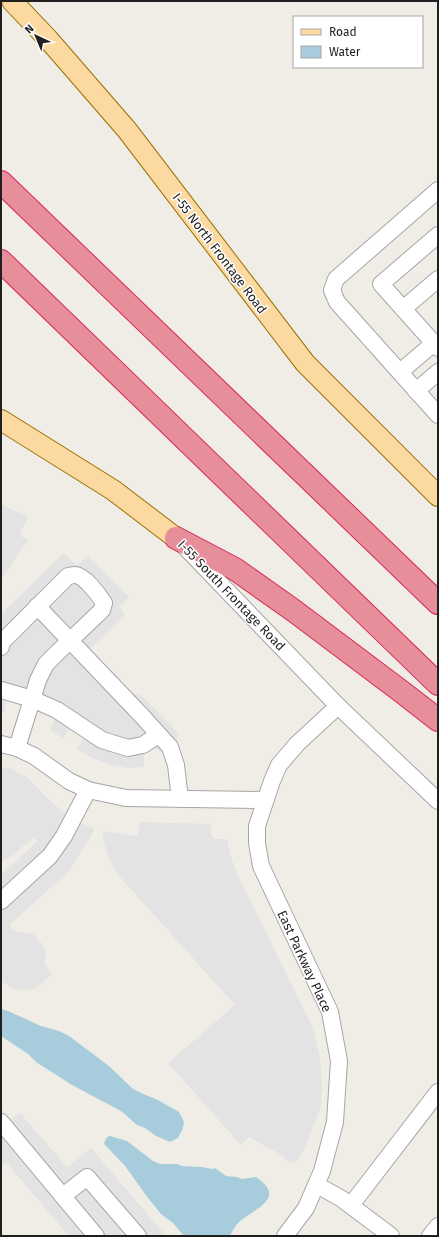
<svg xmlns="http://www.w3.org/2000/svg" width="439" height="1237" viewBox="0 0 439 1237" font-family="'Fira Sans',sans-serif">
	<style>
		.parking { fill: #e3e3e3 }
		.water { fill: #a7cddd }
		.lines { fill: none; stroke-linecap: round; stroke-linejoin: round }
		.minor-casing { stroke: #a6a6a6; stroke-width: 18 }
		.major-casing { stroke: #9a7001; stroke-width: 22 }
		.highway-casing { stroke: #da2759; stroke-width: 24 }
		.minor { stroke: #fff; stroke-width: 16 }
		.major { stroke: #fbd9a0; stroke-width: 20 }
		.highway { stroke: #e68e99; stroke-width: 22 }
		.labels { text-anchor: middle; stroke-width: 3; stroke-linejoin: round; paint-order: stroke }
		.street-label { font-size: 13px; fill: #1f1f1f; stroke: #fff }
	</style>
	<rect width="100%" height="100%" fill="#f0ede6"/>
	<g class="parking">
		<path d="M1,504L28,517L21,531V535L22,537L28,540L1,579Z"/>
		<path d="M64,553L76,565H78L88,555L129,597L119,606L125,614L89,650L130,693L142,696L177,732L178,739L176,746L163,754L157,749H151L146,752L144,755V767L127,768L113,765L100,761L87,755L77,749L83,738L71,729L68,731L63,738L50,730L54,721V719L53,717L46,714L40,713L13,701H9L6,702L4,712H1V632L3,631V628L1,624V614Z"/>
		<path d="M1,767L10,768L28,778L46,797L63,812L85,825L95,829L74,864L66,874L9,925L13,930L17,932L33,934L44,946L46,955L44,964L53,974L34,989L22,990L10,987L1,981V875L38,841L33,838L10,857L1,862Z"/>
		<path d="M140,822L211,824V834L213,838L216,839H227L232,860L238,876L312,1026L320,1058L322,1086L321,1105L307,1144L301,1155L295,1162L289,1163L278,1153L249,1137L241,1145L168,1063L235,1005L120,877L112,865L106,850L103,839V831L136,836L138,834Z"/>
		<path d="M1,1109L10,1120L20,1113L67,1167L91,1148L166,1236H69L6,1162L1,1165Z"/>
	</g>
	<g class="water">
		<path d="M1,1009L8,1011L41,1026L59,1031L69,1036L109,1066L133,1089L148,1096L156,1099L179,1112L184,1122L183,1128L178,1138L170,1142L156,1136L145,1128L137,1125L121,1111L72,1085L36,1062L28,1054L1,1036Z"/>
		<path d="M110,1136L127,1141L153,1161L160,1164H177L182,1166L202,1167L212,1169L215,1168L226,1176L237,1177L242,1179L256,1177C288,1199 254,1208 238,1223C235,1226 232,1232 230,1236H184L173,1223L161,1214L148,1198L125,1166L106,1146L104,1144C105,1140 106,1137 110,1136Z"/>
	</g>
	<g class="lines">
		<g class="minor-casing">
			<g id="minor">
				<path d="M438,190L336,279L332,290L337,302L438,415"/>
				<path d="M438,235L381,284L438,348"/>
				<path d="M403,309L438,279"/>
				<path d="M400,372L434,343"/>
				<path d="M416,391L438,372"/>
				<path d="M186,548L338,706L438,801"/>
				<path d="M37,606L142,716L170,747L176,765L180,799"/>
				<path d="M1,647V643L68,576C70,576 72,575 75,575C84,575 99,595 104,603L102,610L58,652L46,664L38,680L17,748"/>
				<path d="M1,690L32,699L57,710L102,740L128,748L143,745L158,735"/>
				<path d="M1,744L17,748L34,756L69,781L88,790L126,798L264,800"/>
				<path d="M1,901L50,856L64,836L88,790"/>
				<path d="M1,1122L96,1236"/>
				<path d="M317,1185L342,1199L391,1236"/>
				<path d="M63,1196L87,1177L138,1236"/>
				<path d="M351,1205L438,1092"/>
				<path d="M285,1236L306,1208L322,1171L335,1122L339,1061L330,1012L261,866L257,843V826L272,781L279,765L297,744L338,706"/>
				<path d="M430,1236L438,1226"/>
			</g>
		</g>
		<g class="major-casing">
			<g id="major">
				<path d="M12,1L48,39L127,130L305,363L438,496"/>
				<path d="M1,420L113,490L176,538"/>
			</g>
		</g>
		<g class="highway-casing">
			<g id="highway">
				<path d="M1,182L438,603"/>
				<path d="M1,261L438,684"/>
				<path d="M176,538L235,569L293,610L402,692L438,720"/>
			</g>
		</g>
		<use href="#minor" class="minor"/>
		<use href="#major" class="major"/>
		<use href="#highway" class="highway"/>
	</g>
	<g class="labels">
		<g class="street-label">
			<text transform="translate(220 253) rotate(53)" y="5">I-55 North Frontage Road</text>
			<text transform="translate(232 595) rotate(46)" y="5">I-55 South Frontage Road</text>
			<text transform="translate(305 961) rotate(65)" y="5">East Parkway Place</text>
		</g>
	</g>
	<rect width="439" height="1237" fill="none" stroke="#1f1f1f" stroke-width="4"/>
	<rect x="293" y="16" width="130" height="52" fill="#ffffff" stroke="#a5a5a5"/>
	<rect x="301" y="29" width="20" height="6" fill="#fbd9a0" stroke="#a5a5a5"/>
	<text x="329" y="36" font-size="12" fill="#1f1f1f">Road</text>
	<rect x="301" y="46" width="20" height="12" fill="#a7cddd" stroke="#a5a5a5"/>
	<text x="329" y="56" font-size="12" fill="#1f1f1f">Water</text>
	<g transform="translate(36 36) rotate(316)" stroke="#ffffff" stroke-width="3" paint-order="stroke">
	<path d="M0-3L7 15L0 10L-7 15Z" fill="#1f1f1f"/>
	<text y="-6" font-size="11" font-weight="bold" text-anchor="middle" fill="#1f1f1f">N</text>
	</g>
</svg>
